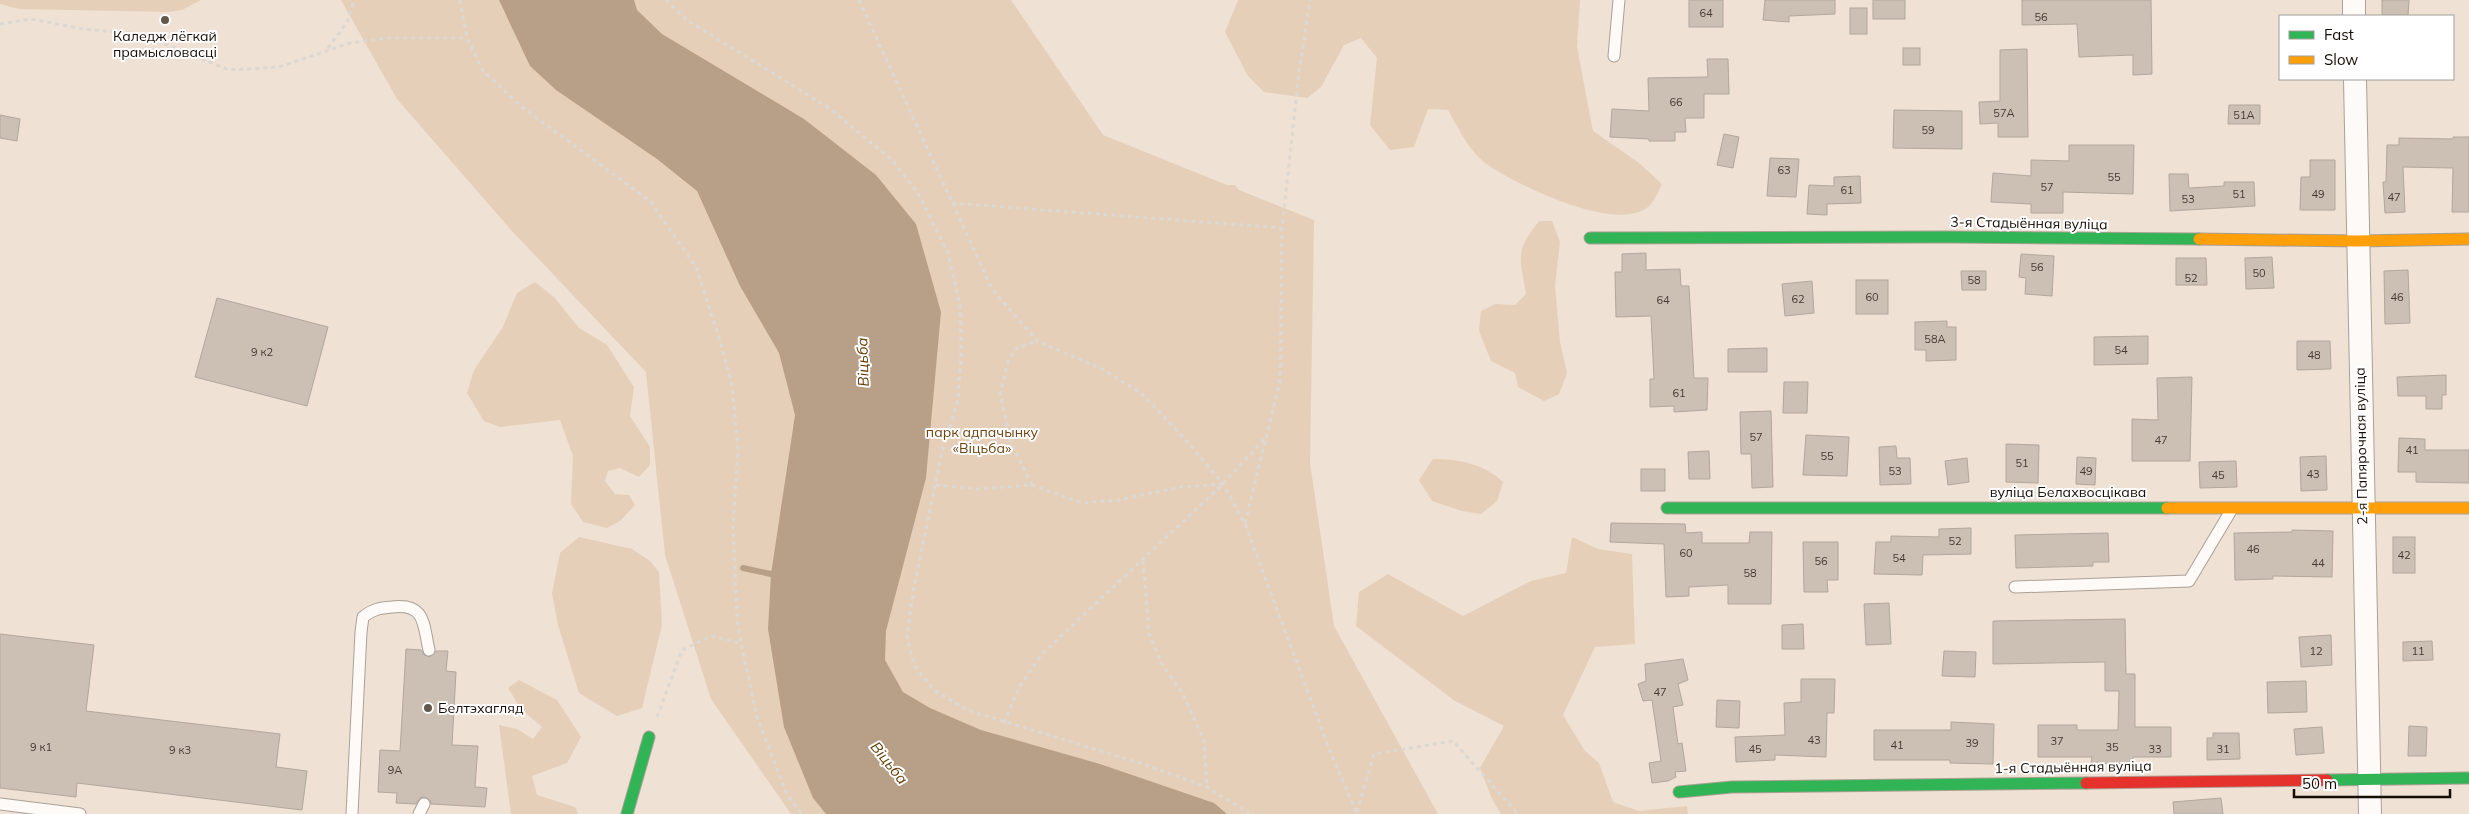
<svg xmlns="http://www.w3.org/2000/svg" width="2469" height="814" viewBox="0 0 2469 814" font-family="Mulish,sans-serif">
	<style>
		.green { fill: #e5cfb9 }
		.water { fill: #b8a088 }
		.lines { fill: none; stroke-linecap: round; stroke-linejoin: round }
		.stream { stroke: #b8a088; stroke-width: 6 }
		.building { fill: #ccc0b4; stroke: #b1a79c }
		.lane-casing { stroke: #aba095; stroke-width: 13 }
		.street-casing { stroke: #aba095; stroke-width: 24 }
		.fast-casing { stroke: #aba095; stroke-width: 13 }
		.slow-casing { stroke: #aba095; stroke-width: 13 }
		.jam-casing { stroke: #aba095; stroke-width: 13 }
		.path { stroke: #dcd8d3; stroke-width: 3; stroke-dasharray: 4 4; stroke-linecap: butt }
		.lane { stroke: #fdfaf8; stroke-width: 11 }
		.street { stroke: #fdfaf8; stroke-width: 22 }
		.fast { stroke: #30b455; stroke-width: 11 }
		.slow { stroke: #ff9f0a; stroke-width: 11 }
		.jam { stroke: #e5322d; stroke-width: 11 }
		.poi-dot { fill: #62574d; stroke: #fff; stroke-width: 2 }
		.labels { text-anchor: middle; stroke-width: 4; stroke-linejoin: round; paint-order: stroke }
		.number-label { font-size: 11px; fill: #443a31 }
		.poi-label { font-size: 14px; fill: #160d05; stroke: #fff }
		.street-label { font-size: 14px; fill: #160d05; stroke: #fff }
		.park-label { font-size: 14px; fill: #6d4412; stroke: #fff }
		.water-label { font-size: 15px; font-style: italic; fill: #643c07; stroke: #fff }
	</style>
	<rect width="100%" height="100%" fill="#efe1d3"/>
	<g class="green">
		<path d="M0,0H201L182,10L169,12L19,9L0,4Z"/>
		<path d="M341,0H1011L1103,135L1227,185H1235L1239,190L1314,220L1310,463L1334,626L1438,814H791L711,699L665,555L646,372L511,230L397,99Z"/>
		<path d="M1238,0H1580L1577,47L1593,131L1639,163L1662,184C1659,190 1656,198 1651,204C1622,237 1517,185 1488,165C1468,150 1460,131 1448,110L1428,109L1414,147L1390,150L1370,125L1377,58L1361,38L1344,45L1321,87L1307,98L1264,92L1248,76L1225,32Z"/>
		<path d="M1539,221H1552L1560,242L1555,286L1560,342L1567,373L1559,394L1544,401L1518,387L1515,373L1491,361L1479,331L1481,311L1495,304L1515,305L1526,294C1520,256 1514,253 1539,221Z"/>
		<path d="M535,282L554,297L579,328L607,345L634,387L630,416L650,447V465L639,477L620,468L608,471L605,481L615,494L629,495L635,505L620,521L607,528L583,522L571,504L573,456L560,420L500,427L484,421L467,393L474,370L503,327L517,293Z"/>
		<path d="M1433,459C1459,459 1484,464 1503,482L1497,501L1481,514L1462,511L1432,501L1419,480Z"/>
		<path d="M579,537L632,549L650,561L659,572L662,625L642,708L617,716L579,693L558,625L552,593L560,553Z"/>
		<path d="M1572,537L1598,549L1632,554L1635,644L1595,647L1563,715L1585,751L1599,763L1613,802L1639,811L1687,806L1688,814H1501L1492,799L1480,768L1504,726L1455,701L1356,626L1359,592L1388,574L1463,616L1531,581L1566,573Z"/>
		<path d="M519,680L557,700L581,737L567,763L532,776L537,795L575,807L578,814H511L499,725L517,729L533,739L542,727L521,709L508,688Z"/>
	</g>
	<path class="water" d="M499,0H634L637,10L662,34L804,119L876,175L916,224L941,312L926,478L886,631L885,660L903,692L930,708L981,730L1100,764L1214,803L1227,814H826L813,798L784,727L768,629L771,574L795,415L779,353L740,286L697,191L657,159L556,90L530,66Z"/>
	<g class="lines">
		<path class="stream" d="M743,568L771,574"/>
	</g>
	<g class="building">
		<rect x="1689" y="0" width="34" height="27"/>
		<path d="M1765,0H1835V14L1789,16V22L1763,20Z"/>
		<rect x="1873" y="0" width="32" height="19"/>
		<path d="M2022,0H2151L2152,74L2133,75V55L2079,57L2077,24L2022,25Z"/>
		<path d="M2382,0H2409L2408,16H2382Z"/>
		<rect x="1850" y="8" width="17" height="26"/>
		<rect x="1903" y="48" width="17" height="17"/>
		<path d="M2027,49L2028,137H1998V123L1980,124L1979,102L2000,101V50Z"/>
		<path d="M1707,59H1728L1729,94H1704V118H1685L1686,132H1675V141H1649V139L1610,137L1612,109L1649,111L1648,78L1708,77Z"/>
		<path d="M2229,105H2260V124H2228Z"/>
		<path d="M1894,110L1962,111V149L1893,148Z"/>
		<path d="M0,115L20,119L17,141L0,138Z"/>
		<path d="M1724,134L1739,137L1733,168L1717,165Z"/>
		<path d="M2453,137H2469V212H2452L2453,168L2403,167L2405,212L2385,213L2383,182H2386L2387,145H2399V138L2453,139Z"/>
		<path d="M2069,145H2134L2133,194L2063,192V213H2031V204L1991,202L1993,173L2031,176V160L2069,161Z"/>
		<path d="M1770,158L1799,159L1796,197L1767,196Z"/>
		<path d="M2310,160H2335V210H2300L2301,177H2310Z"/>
		<path d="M2169,174H2188L2189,188L2224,186V182H2254L2255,206L2170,211Z"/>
		<path d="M1860,176L1861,203L1827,204V215L1807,214L1809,185L1834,186V177Z"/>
		<path d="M1646,253V270L1680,269L1681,286H1689L1694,378H1708L1707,410L1674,412V406L1650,407V379H1654L1651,316L1616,317L1615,272H1622V254Z"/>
		<path d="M2021,254L2054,256L2052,296L2025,294L2026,278L2019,277Z"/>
		<path d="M2272,257L2274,288L2246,289L2245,258Z"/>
		<path d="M2176,258H2206L2207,285H2176Z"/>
		<path d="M2408,270L2410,323L2385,324L2384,271Z"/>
		<path d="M1961,271H1986V290H1962Z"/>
		<rect x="1856" y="280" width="32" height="34"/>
		<path d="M1812,281L1814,313L1785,316L1782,284Z"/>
		<path d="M217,298L328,327L307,406L195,377Z"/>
		<path d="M1947,321V327H1956V360L1926,361V350H1915V322Z"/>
		<path d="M2148,336V364L2094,365V337Z"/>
		<path d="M2297,341H2330L2331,369L2297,370Z"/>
		<path d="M1767,348V372H1728V349Z"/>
		<path d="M2446,375V395H2442V409H2426V396H2398L2397,377Z"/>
		<path d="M2192,377L2190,461H2132V419L2158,420L2157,378Z"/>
		<path d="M1784,382H1808L1807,413H1783Z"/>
		<path d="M1771,411L1773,487L1752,488L1751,454H1741L1740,412Z"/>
		<path d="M1806,435L1849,437L1847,476L1803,475Z"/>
		<path d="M2399,438L2425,439V450H2469V483L2416,482V472H2398Z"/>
		<path d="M2006,444L2039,445L2038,483L2006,482Z"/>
		<path d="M1896,446L1897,458H1910L1911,484L1880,485L1879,447Z"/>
		<path d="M1709,451L1710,479H1689L1688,452Z"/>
		<path d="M2326,456L2327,490L2301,491L2300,457Z"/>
		<path d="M2077,457L2096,458L2095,485L2076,484Z"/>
		<path d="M1967,458L1969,482L1948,485L1945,461Z"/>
		<path d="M2236,461L2237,487L2200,488L2199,462Z"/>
		<rect x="1641" y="469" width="24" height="22"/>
		<path d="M1611,523L1685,524L1686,533L1702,532V543H1749L1750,532H1772L1771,604H1728V585L1689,587V596L1666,597L1664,544L1610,542Z"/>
		<path d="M1971,528V554L1923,555L1922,575L1874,574L1876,542H1891V536L1939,537V529Z"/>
		<path d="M2292,530L2333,531L2332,577L2273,576V579L2235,580L2234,533L2292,532Z"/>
		<path d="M2108,533L2109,562H2093V566L2016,568L2015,535Z"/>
		<rect x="2393" y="537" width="22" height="36"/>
		<path d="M1803,542H1838V580H1827L1828,592H1804Z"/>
		<path d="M1889,603L1891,644L1866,645L1864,604Z"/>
		<path d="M2125,619L2126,674H2135V727H2171V757H2133V764L2091,763L2092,757H2038V725H2077V730H2118L2119,691H2105V662L1993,664V621Z"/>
		<path d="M1803,624L1804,649H1782V625Z"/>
		<path d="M0,634L94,645L86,711L280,734L276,767L307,771L302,810L77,783L76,797L0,788Z"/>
		<path d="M2331,635L2332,665L2301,667L2299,637Z"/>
		<path d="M2432,641L2433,660L2403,661V642Z"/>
		<path d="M406,649L421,650L424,655L430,657L436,651H448L446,671L456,672L452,745L478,746L475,787L487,788L485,807L431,804L430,800L424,797L420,798L416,804L396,803L397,793L378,792L380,750L400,751Z"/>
		<path d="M1944,651L1976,652L1975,677L1942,676Z"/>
		<path d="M1683,659L1688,680L1678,684L1683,705L1673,707L1678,744L1682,743L1686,771L1675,772L1676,777L1668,781L1652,783L1649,763L1661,761L1652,700L1643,701L1638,684L1646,681L1645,664Z"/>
		<path d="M1801,679H1835L1834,713H1827L1826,757L1775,755V760L1736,762L1735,737L1785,735L1784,703L1801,702Z"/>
		<path d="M2306,681L2307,712L2268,713L2267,682Z"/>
		<path d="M1717,700L1740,701L1739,728L1716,727Z"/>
		<path d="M1951,722L1994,724L1993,764L1950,763V760H1874V730H1951Z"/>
		<path d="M2409,726L2427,727L2426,756H2408Z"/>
		<path d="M2322,727L2324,753L2296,755L2294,729Z"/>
		<path d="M2213,733H2239L2240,759L2207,760V738H2213Z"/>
		<path d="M2221,798L2223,814H2174L2173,802Z"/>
	</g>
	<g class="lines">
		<g class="lane-casing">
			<g id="lane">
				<path d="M1614,56L1619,0"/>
				<path d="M2015,587L2189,581L2232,509"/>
				<path d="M0,804L80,814"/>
				<path d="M352,814L361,632L363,617C373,609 380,608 392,607C426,603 423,624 429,650"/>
				<path d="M419,814L424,804"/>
			</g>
		</g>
		<g class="street-casing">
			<g id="street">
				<path d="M2354,0V16"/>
				<path d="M2355,79L2370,814"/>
			</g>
		</g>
		<g class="fast-casing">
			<g id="fast">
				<path d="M1590,238L1945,237L2199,239"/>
				<path d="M1667,508H2167"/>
				<path d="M2327,780L2469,778"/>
				<path d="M1679,792L1732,787L2086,783"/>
				<path d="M627,814L649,737"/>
			</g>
		</g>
		<g class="slow-casing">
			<g id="slow">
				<path d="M2199,239L2357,241L2469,239"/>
				<path d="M2167,508H2469"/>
			</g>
		</g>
		<g class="jam-casing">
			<path id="jam" d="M2086,783L2327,780"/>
		</g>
		<g class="path">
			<path d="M460,0L467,38L483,71L523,108L650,201L696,267L718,334L732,385L738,449L733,528L737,619L741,643L757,717L787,795L802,814"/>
			<path d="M666,0L687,20L829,108L891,159L918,193L948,253L960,306L961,355L958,400L942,452L914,587L907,636L914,665L934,690L967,710L1140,763L1207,787L1250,814"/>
			<path d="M859,0L992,289L1037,341L1102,369L1141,393L1185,439L1223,484L1245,524L1330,751L1357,814"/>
			<path d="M0,24L31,19L83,29L141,34L229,70L279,67L350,43L390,38H467"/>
			<path d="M328,48L347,22L354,0"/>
			<path d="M952,203L1282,228"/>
			<path d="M936,485L977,489L1032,485L1082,503L1118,500L1181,487L1223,484"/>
			<path d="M1032,485L1011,443L1000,393L1009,359L1017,348L1037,341"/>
			<path d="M1245,523L1280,381L1282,228L1299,73L1310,0"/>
			<path d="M1143,561L1149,634L1162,664L1183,694L1204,741L1207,787"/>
			<path d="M657,717L682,650L711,636L741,643"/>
			<path d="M1004,723L1019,687L1042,654L1223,484L1265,438"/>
			<path d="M1357,812L1374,754L1453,741L1518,814"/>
		</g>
		<use href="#lane" class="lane"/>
		<use href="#street" class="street"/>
		<use href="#fast" class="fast"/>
		<use href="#slow" class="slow"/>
		<use href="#jam" class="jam"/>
	</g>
	<g class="poi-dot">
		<circle cx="165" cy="20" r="5"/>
		<circle cx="428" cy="708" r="5"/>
	</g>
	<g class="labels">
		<g class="number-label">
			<text x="1706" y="17">64</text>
			<text x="2041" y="21">56</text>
			<text x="1676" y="106">66</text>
			<text x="2004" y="117">57А</text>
			<text x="2244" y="119">51А</text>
			<text x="1928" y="134">59</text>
			<text x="1784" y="174">63</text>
			<text x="2114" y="181">55</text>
			<text x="2047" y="191">57</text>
			<text x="1847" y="194">61</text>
			<text x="2239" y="198">51</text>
			<text x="2318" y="198">49</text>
			<text x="2394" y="201">47</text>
			<text x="2188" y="203">53</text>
			<text x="2037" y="271">56</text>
			<text x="2259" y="277">50</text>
			<text x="2191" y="282">52</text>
			<text x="1974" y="284">58</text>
			<text x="1872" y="301">60</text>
			<text x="2397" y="301">46</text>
			<text x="1798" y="303">62</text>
			<text x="1663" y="304">64</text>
			<text x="1935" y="343">58А</text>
			<text x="2121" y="354">54</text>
			<text x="262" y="356">9 к2</text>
			<text x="2314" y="359">48</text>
			<text x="1679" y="397">61</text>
			<text x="1756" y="441">57</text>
			<text x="2161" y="444">47</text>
			<text x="2412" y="454">41</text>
			<text x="1827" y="460">55</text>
			<text x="2022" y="467">51</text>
			<text x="1895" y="475">53</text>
			<text x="2086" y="475">49</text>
			<text x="2313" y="478">43</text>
			<text x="2218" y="479">45</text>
			<text x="1955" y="545">52</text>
			<text x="2253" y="553">46</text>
			<text x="1686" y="557">60</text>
			<text x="2404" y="559">42</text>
			<text x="1899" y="562">54</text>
			<text x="1821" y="565">56</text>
			<text x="2318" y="567">44</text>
			<text x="1750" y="577">58</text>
			<text x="2316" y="655">12</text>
			<text x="2418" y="655">11</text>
			<text x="1660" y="696">47</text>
			<text x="1814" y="744">43</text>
			<text x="2057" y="745">37</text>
			<text x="1972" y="747">39</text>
			<text x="1897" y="749">41</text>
			<text x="41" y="751">9 к1</text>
			<text x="2112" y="751">35</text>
			<text x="1755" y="753">45</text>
			<text x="2155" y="753">33</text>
			<text x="2223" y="753">31</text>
			<text x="180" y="754">9 к3</text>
			<text x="395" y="774">9А</text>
		</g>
		<g class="poi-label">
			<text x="165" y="41">Каледж лёгкай<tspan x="165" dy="16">прамысловасці</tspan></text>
			<text x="438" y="713" text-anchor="start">Белтэхагляд</text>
		</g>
		<g class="street-label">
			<text transform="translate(2029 223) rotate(1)" y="5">3-я Стадыённая вуліца</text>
			<text transform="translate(2361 446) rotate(-91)" y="5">2-я Папярочная вуліца</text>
			<text x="2068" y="497">вуліца Белахвосцікава</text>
			<text transform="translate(2073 767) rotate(-1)" y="5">1-я Стадыённая вуліца</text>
		</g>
		<g class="park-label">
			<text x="982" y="437">парк адпачынку<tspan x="982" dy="16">«Віцьба»</tspan></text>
		</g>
		<g class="water-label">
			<text transform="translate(863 362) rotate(-92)" y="5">Віцьба</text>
			<text transform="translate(889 763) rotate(51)" y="5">Віцьба</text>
		</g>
	</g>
	<rect x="2279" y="15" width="175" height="65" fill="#ffffff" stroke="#a29e9b"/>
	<rect x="2289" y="31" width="25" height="8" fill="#30b455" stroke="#a29e9b"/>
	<text x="2324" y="40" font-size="15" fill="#160d05">Fast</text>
	<rect x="2289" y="56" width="25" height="8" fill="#ff9f0a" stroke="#a29e9b"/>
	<text x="2324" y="65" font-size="15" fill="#160d05">Slow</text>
	<path d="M2294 789v8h156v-8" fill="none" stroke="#160d05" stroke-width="2.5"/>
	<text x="2302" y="789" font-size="15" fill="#160d05" stroke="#ffffff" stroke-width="4" paint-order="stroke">50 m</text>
</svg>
